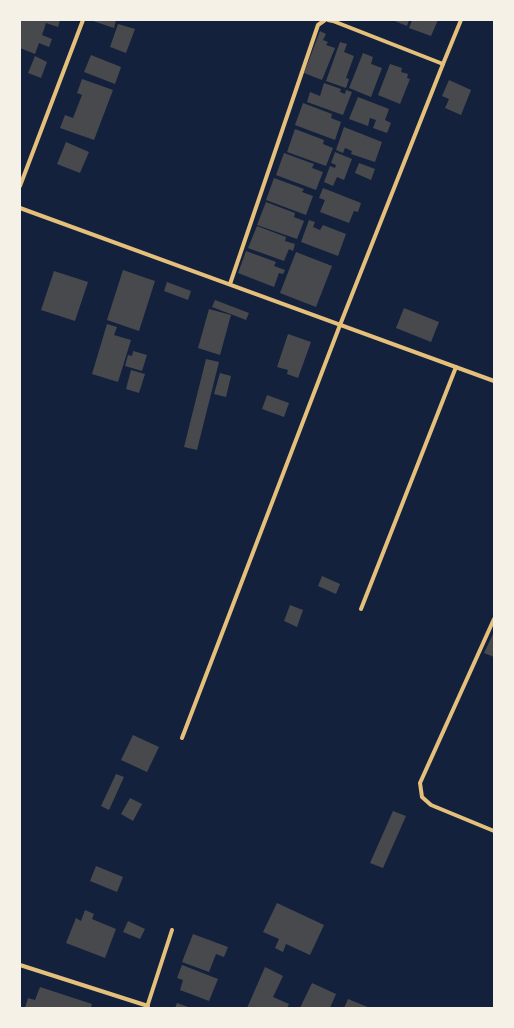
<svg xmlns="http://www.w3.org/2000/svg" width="514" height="1028" viewBox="0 0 514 1028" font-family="'Asap Condensed',sans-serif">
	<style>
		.building { fill: #48494c }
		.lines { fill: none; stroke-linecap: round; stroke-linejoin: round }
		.minor { stroke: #e5c07b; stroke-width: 4 }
	</style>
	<rect width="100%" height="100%" fill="#14213d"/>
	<g class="building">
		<path d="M20,20H60L58,27L46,23L42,35L52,39L49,47L39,43L35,54L20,48Z"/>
		<path d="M90,20H116L114,28Z"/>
		<path d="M392,20H409L407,26Z"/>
		<path d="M412,20H438L431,36L409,28Z"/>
		<path d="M118,24L135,29L126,53L110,47Z"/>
		<path d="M320,31L326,34L323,40L328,42L326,45L335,48L322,80L304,73Z"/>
		<path d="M340,42L347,44L344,52L354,56L346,78L349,79L346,88L326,81Z"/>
		<path d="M363,53L373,57L371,64L382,68L371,97L349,88Z"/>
		<path d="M91,55L121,67L115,84L84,72Z"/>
		<path d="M35,56L47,62L41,78L28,73Z"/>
		<path d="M390,64L402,68L401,72L408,74L407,78L410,79L400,104L378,95Z"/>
		<path d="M82,79L113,90L94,140L60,128L65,115L73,118L82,95L77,93Z"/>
		<path d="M449,80L471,90L461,115L445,108L449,99L442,96Z"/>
		<path d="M324,83L341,89L340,92L345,94L346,90L352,92L343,115L307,102L310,92L320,96Z"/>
		<path d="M358,97L389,109L385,120L391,123L387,133L373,128L376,120L370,118L368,126L349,119Z"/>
		<path d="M303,103L332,114L331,118L341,122L335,140L295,125Z"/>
		<path d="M344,127L382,142L375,162L351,154L352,151L345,148L343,153L336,150Z"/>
		<path d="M295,129L324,140L323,144L333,148L326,166L287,152Z"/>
		<path d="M66,142L89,152L80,173L57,164Z"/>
		<path d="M335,152L352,159L344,180L337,177L333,186L324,182L330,166L335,168L336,165L331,163Z"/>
		<path d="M284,153L314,164L312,168L323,172L316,190L276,175Z"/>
		<path d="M359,163L375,169L371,180L355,173Z"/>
		<path d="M274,178L304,189L302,192L313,196L306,215L266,200Z"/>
		<path d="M323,188L361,203L358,212L354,211L349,223L320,212L325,200L319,198Z"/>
		<path d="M266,202L295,213L294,217L304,221L297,239L257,225Z"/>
		<path d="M309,220L315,222L313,227L320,230L323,225L346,234L338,256L301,242Z"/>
		<path d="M257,226L286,237L285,241L295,244L293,251L289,249L284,261L248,248Z"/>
		<path d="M246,251L276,262L274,266L285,270L283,274L279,273L274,287L238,273Z"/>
		<path d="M296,252L332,266L316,307L280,293Z"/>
		<path d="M123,270L155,281L139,331L107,320Z"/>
		<path d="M54,271L88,282L75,321L41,310Z"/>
		<path d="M167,282L191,291L188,300L164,291Z"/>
		<path d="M215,300L249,313L246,320L212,307Z"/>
		<path d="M404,308L439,322L431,342L396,328Z"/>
		<path d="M209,309L231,315L220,355L198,348Z"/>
		<path d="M107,324L117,327L114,335L131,340L118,382L92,374Z"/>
		<path d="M288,334L311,342L298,378L287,374L288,370L277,367Z"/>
		<path d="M133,351L147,355L142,371L125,366L128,355L132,356Z"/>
		<path d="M206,359L219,362L197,450L184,447Z"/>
		<path d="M131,370L145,374L139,393L126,389Z"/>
		<path d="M220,373L231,376L226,397L214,394Z"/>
		<path d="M267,395L289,403L284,417L262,409Z"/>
		<path d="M322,576L340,584L336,594L318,586Z"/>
		<path d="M290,605L303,610L297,627L284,621Z"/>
		<path d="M493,634H494V657L484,653Z"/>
		<path d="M133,735L159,747L147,772L121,760Z"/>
		<path d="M116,774L124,777L109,810L101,806Z"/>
		<path d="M130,798L142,804L133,821L121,814Z"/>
		<path d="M393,811L406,816L383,868L370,863Z"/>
		<path d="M96,866L123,877L117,892L90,881Z"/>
		<path d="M277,903L324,925L310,955L286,944L283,952L275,948L279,939L263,932Z"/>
		<path d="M85,910L94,914L92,919L116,929L105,958L66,943L76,918L81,921Z"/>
		<path d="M128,921L145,929L140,939L123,932Z"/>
		<path d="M193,934L228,947L224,957L216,954L209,972L182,962Z"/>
		<path d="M182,965L218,979L209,1001L180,990L183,980L177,978Z"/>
		<path d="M265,967L283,976L273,997L289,1004L287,1008H247Z"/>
		<path d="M312,983L336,994L330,1008H300Z"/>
		<path d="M40,987L92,1004L91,1008H25L28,998L35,1000Z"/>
		<path d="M348,999L370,1008H344Z"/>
		<path d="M177,1003L191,1008H175Z"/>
	</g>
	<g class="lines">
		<g class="minor">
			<path d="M328,20L333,21L443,64"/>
			<path d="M20,186L83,20"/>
			<path d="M20,208L494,381"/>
			<path d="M230,284L318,25L325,20"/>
			<path d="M361,609L456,367"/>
			<path d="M494,619L420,783L422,797L431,805L494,831"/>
			<path d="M182,738L340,325L443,64L461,20"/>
			<path d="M20,965L148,1006"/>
			<path d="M147,1007L172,930"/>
		</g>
	</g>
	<rect width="514" height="1028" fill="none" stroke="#f6f1e7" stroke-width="42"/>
</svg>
